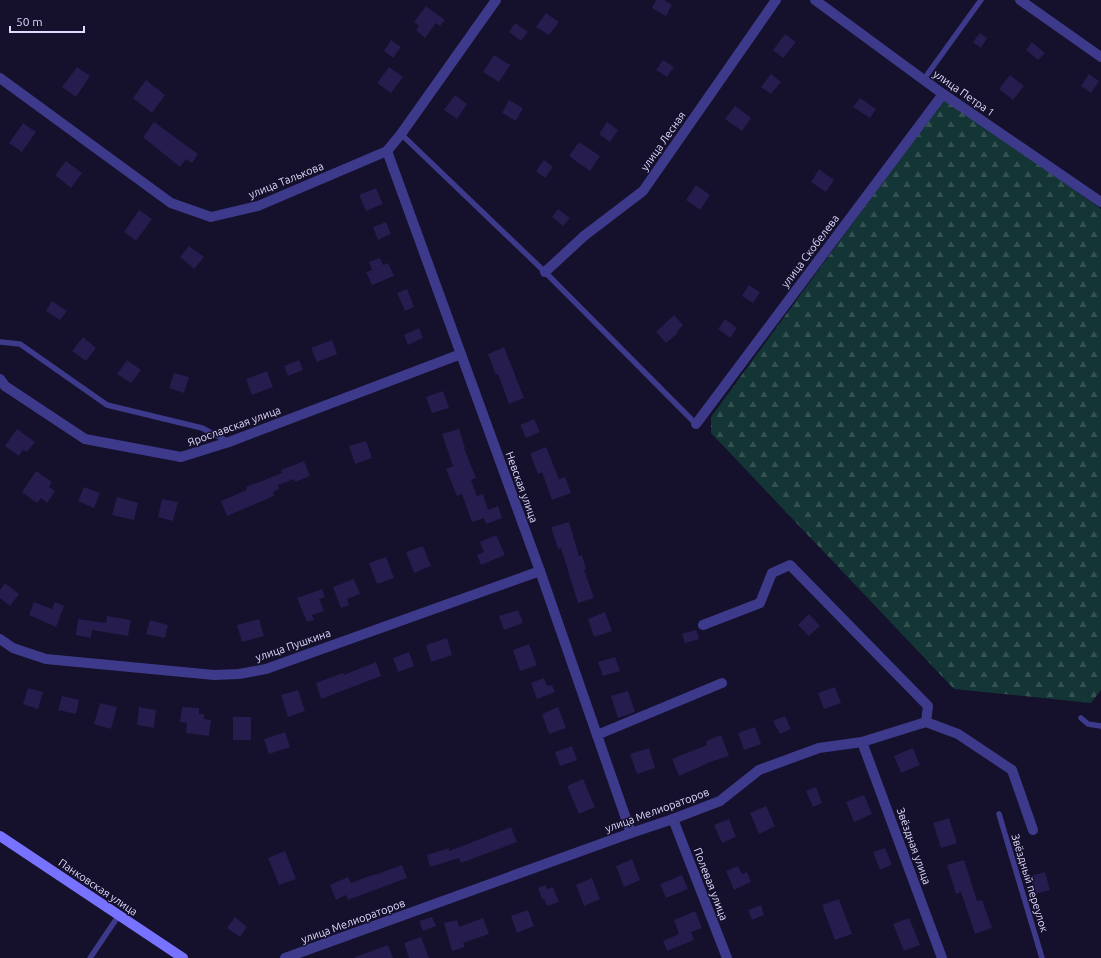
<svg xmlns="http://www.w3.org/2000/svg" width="1101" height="958" viewBox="0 0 1101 958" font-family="Ubuntu,sans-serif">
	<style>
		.forest { fill: url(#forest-firs) }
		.building { fill: #261c4d }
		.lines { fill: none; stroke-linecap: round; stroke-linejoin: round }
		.lane { stroke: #3e3a8b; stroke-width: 5.5 }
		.street { stroke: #3e3a8b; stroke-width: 10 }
		.secondary { stroke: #7772ff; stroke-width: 10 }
		.labels { text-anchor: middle; stroke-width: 3; stroke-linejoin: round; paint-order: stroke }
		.street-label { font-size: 11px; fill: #dfdbff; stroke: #15102b }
	</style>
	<defs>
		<pattern id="forest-firs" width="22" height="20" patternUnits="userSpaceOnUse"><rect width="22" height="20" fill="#133535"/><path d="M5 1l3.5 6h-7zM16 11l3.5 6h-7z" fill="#355253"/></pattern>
	</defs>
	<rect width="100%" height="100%" fill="#15102b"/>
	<path class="forest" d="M945,97L1101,209V690L1091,703L954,689L711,433V417Z"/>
	<g class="building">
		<path d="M656,0H664L672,5L666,16L652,8Z"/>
		<path d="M426,6L445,20L440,26L436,23L425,38L416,30L419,26L414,22Z"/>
		<path d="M546,13L559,22L549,35L536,27Z"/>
		<path d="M515,23L528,32L521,41L509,32Z"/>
		<path d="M980,33L987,38L981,48L973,42Z"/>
		<path d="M785,34L796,42L783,58L773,50Z"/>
		<path d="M391,40L401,47L393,58L384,51Z"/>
		<path d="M1032,42L1045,53L1038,60L1026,50Z"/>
		<path d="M494,55L510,65L499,82L483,72Z"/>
		<path d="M663,60L674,67L667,77L656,70Z"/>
		<path d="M77,67L90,76L76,97L62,87Z"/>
		<path d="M389,67L403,77L391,93L377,83Z"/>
		<path d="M771,74L781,82L771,94L761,87Z"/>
		<path d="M1089,74L1099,81L1091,93L1081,86Z"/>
		<path d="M1010,75L1024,86L1013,100L999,89Z"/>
		<path d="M146,80L165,95L152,113L133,98Z"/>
		<path d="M455,95L467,104L457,119L444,110Z"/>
		<path d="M860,98L876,109L870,118L853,107Z"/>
		<path d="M509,100L523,108L516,121L502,113Z"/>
		<path d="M735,106L751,118L742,131L725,119Z"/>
		<path d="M154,122L198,154L192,163L186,159L180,167L143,137Z"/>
		<path d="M607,122L618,130L610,142L599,134Z"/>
		<path d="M23,123L36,132L22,152L9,143Z"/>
		<path d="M579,142L600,156L590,171L569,156Z"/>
		<path d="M544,160L553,167L545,178L536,171Z"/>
		<path d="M66,161L82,173L71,188L55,175Z"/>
		<path d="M819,169L834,180L826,192L811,182Z"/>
		<path d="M696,185L710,195L700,210L686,200Z"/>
		<path d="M376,188L383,204L366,211L359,195Z"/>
		<path d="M558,209L570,218L563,226L552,217Z"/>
		<path d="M139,210L152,219L136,241L124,232Z"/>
		<path d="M386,222L391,234L378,240L373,227Z"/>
		<path d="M189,246L204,257L194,269L180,257Z"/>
		<path d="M380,258L383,265L388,263L394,276L372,285L366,272L372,270L369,262Z"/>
		<path d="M749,285L760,292L753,303L742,296Z"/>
		<path d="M407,289L414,307L405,311L397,293Z"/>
		<path d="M52,301L67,311L60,320L46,311Z"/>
		<path d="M674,315L683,325L677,332L678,333L666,343L656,332Z"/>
		<path d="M725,319L737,328L730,338L718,329Z"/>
		<path d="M419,328L423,338L408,345L404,335Z"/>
		<path d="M83,337L96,348L86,361L72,351Z"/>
		<path d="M332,340L337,354L317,362L311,348Z"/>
		<path d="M504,347L524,398L509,404L498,374L496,375L488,354Z"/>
		<path d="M127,360L141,370L131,383L117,374Z"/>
		<path d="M299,360L303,370L288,376L284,366Z"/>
		<path d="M267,371L273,387L252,395L246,379Z"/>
		<path d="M174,373L189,377L184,393L169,388Z"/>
		<path d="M443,391L449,408L432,413L426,397Z"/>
		<path d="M534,419L540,432L526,438L520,425Z"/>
		<path d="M17,429L35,442L27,452L23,450L19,456L5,446Z"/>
		<path d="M459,429L465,448H464L476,478L471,480L477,496L483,494L488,510L498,506L502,518L486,524L484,518L472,522L462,494L457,496L446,469L453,466L442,434Z"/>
		<path d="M366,441L372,458L355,464L349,446Z"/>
		<path d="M546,447L559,479L565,477L571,493L552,500L542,472L538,474L531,456V453Z"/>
		<path d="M304,461L310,476L295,482L294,479L278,485L279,489L273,492L274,496L227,516L221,501L247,490L246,487L282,473L281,470Z"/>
		<path d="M36,471L52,482L49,487L55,491L47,503L41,498L37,503L22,492Z"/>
		<path d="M84,487L100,493L94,508L78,501Z"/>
		<path d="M117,497L138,503L134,520L112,515Z"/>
		<path d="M162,499L178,502L173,521L158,517Z"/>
		<path d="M569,522L579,556L582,555L586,569L584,570L594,598L578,603L561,548L558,549L551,527Z"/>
		<path d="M496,535L505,555L481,565L477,555L484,552L480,542Z"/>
		<path d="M423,546L431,566L414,573L406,552Z"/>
		<path d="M386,557L394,578L377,584L369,563Z"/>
		<path d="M354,579L360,594L347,599L349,605L341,608L333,587Z"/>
		<path d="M5,583L19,594L10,606L0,598V590Z"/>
		<path d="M322,589L325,597L319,599L324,611L312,615L314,620L307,622L297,598Z"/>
		<path d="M34,602L52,609L55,602L64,606L56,627L29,615Z"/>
		<path d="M518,610L523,623L504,630L499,616Z"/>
		<path d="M605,612L612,631L594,637L588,619Z"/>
		<path d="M809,614L820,626L809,636L798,625Z"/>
		<path d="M107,616L131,620L128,636L92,630L91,638L76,635L78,619L106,623Z"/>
		<path d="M259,619L264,636L242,642L237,625Z"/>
		<path d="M150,620L168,625L165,638L146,634Z"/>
		<path d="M696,630L699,639L685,643L682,634Z"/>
		<path d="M447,638L452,655L431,662L426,645Z"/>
		<path d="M529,644L537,665L520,671L513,650Z"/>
		<path d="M409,652L414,666L398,672L393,658Z"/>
		<path d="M615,657L620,671L603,676L598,662Z"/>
		<path d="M376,662L381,676L321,699L316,683L343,673L344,675Z"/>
		<path d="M544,678L547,686L552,685L555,692L537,699L531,683Z"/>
		<path d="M835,687L841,703L824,709L818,693Z"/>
		<path d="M28,688L43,692L38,709L23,704Z"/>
		<path d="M298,690L305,711L288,717L281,695Z"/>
		<path d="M628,691L635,712L618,718L611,696Z"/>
		<path d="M62,696L79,700L76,714L58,710Z"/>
		<path d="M100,703L117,707L111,729L94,724Z"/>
		<path d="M139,707L156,710L154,728L137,725Z"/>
		<path d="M182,707L199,708V714H204V719L211,720L209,736L186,733L187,723L180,722Z"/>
		<path d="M558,707L566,728L549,734L542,714Z"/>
		<path d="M785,716L791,729L780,734L773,721Z"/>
		<rect x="233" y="717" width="18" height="23"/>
		<path d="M755,727L761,744L744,750L738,733Z"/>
		<path d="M285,732L290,747L269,754L264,739Z"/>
		<path d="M721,735L729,756L713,761L679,776L672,759L707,745L706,741Z"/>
		<path d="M572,746L577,760L560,766L555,752Z"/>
		<path d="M649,748L655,768L637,774L630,754Z"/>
		<path d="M913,748L920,765L901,773L894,756Z"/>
		<path d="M583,779L595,807L579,814L567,786Z"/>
		<path d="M816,787L822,803L813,807L806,791Z"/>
		<path d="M864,795L872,814L854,822L846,802Z"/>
		<path d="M766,806L775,826L759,834L750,813Z"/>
		<path d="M949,818L957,843L941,848L933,823Z"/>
		<path d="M729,819L736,837L722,843L714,825Z"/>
		<path d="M511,827L517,842L461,863L459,858L430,867L427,855L449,848V851Z"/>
		<path d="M885,848L892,865L880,870L873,852Z"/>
		<path d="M285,851L296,879L279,885L268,858Z"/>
		<path d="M632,859L640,880L624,887L616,866Z"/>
		<path d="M964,860L977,901L982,900L992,928L975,934L961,892L956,894L947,865Z"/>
		<path d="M402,865L407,878L348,900L346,895L336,900L330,885L348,877L351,883L375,874V875Z"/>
		<path d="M738,866L742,874L747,872L751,882L734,890L726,871Z"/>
		<path d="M1045,872L1050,890L1035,894L1030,876Z"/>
		<path d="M682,875L688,889L666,898L660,884Z"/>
		<path d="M592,878L600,899L584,906L576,885Z"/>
		<path d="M545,885L547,889L553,887L559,902L547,906L544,899H542L538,888Z"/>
		<path d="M839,899L852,934L835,940L822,905Z"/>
		<path d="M761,905L764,915L752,920L748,910Z"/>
		<path d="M528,910L534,926L517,933L511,916Z"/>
		<path d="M695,911L702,928L691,932L694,940L667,951L663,941L679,934L674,920Z"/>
		<path d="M235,917L247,927L240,937L227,928Z"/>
		<path d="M432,917L436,926L423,931L419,921Z"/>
		<path d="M483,918L489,934L463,943L465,947L452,951L444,923L457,920L459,927Z"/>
		<path d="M909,918L920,945L904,951L893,924Z"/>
		<path d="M421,937L429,958H409L404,943Z"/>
		<path d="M388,945L393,958H355V957Z"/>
	</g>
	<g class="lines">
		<g class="lane">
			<path d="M924,79L981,0"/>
			<path d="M401,134L545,272L696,424"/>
			<path d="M0,342L20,344L107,405L202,428L229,442"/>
			<path d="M1081,718L1088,724L1101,726"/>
			<path d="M999,814L1042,958"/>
			<path d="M90,958L119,915"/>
		</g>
		<g class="street">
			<path d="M815,0L943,94L1101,202"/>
			<path d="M1020,0L1101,57"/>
			<path d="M0,78L171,203L211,217L258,206L387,151L401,134L496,0"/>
			<path d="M387,151L540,571L631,833"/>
			<path d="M545,272L584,236L643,191L776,0"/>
			<path d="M0,379L5,386L85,439L181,457L229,442L461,354"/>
			<path d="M696,424L943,94"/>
			<path d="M703,625L760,603L772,573L790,565L928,706L926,722"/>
			<path d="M0,639L13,648L46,659L214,675L239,674L266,669L540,571"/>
			<path d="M597,735L722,683"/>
			<path d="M862,742L942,958"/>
			<path d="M673,819L727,958"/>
			<path d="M285,958L631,833L673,819L720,801L759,770L819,748L862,742L926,722L958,734L1012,770L1033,830"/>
		</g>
		<path class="secondary" d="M0,836L183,958"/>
	</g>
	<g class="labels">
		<g class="street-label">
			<text transform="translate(964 93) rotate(35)" y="4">улица Петра 1</text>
			<text transform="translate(663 141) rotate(-55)" y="4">улица Лесная</text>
			<text transform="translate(286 180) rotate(-22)" y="4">улица Талькова</text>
			<text transform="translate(810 251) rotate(-53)" y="4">улица Скобелева</text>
			<text transform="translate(234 426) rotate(-20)" y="4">Ярославская улица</text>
			<text transform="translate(522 487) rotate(70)" y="4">Невская улица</text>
			<text transform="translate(293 645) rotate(-19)" y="4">улица Пушкина</text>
			<text transform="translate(657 810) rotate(-20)" y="4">улица Мелиораторов</text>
			<text transform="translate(914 846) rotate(70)" y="4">Звёздная улица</text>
			<text transform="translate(1030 883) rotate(73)" y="4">Звёздный переулок</text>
			<text transform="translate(711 884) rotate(69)" y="4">Полевая улица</text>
			<text transform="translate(98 887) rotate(34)" y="4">Панковская улица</text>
			<text transform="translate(353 921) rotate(-20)" y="4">улица Мелиораторов</text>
		</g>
	</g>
	<path d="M10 26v6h74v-6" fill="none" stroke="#dfdbff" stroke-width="2"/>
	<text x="16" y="26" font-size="12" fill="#dfdbff" stroke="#15102b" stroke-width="3" paint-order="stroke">50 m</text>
</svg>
